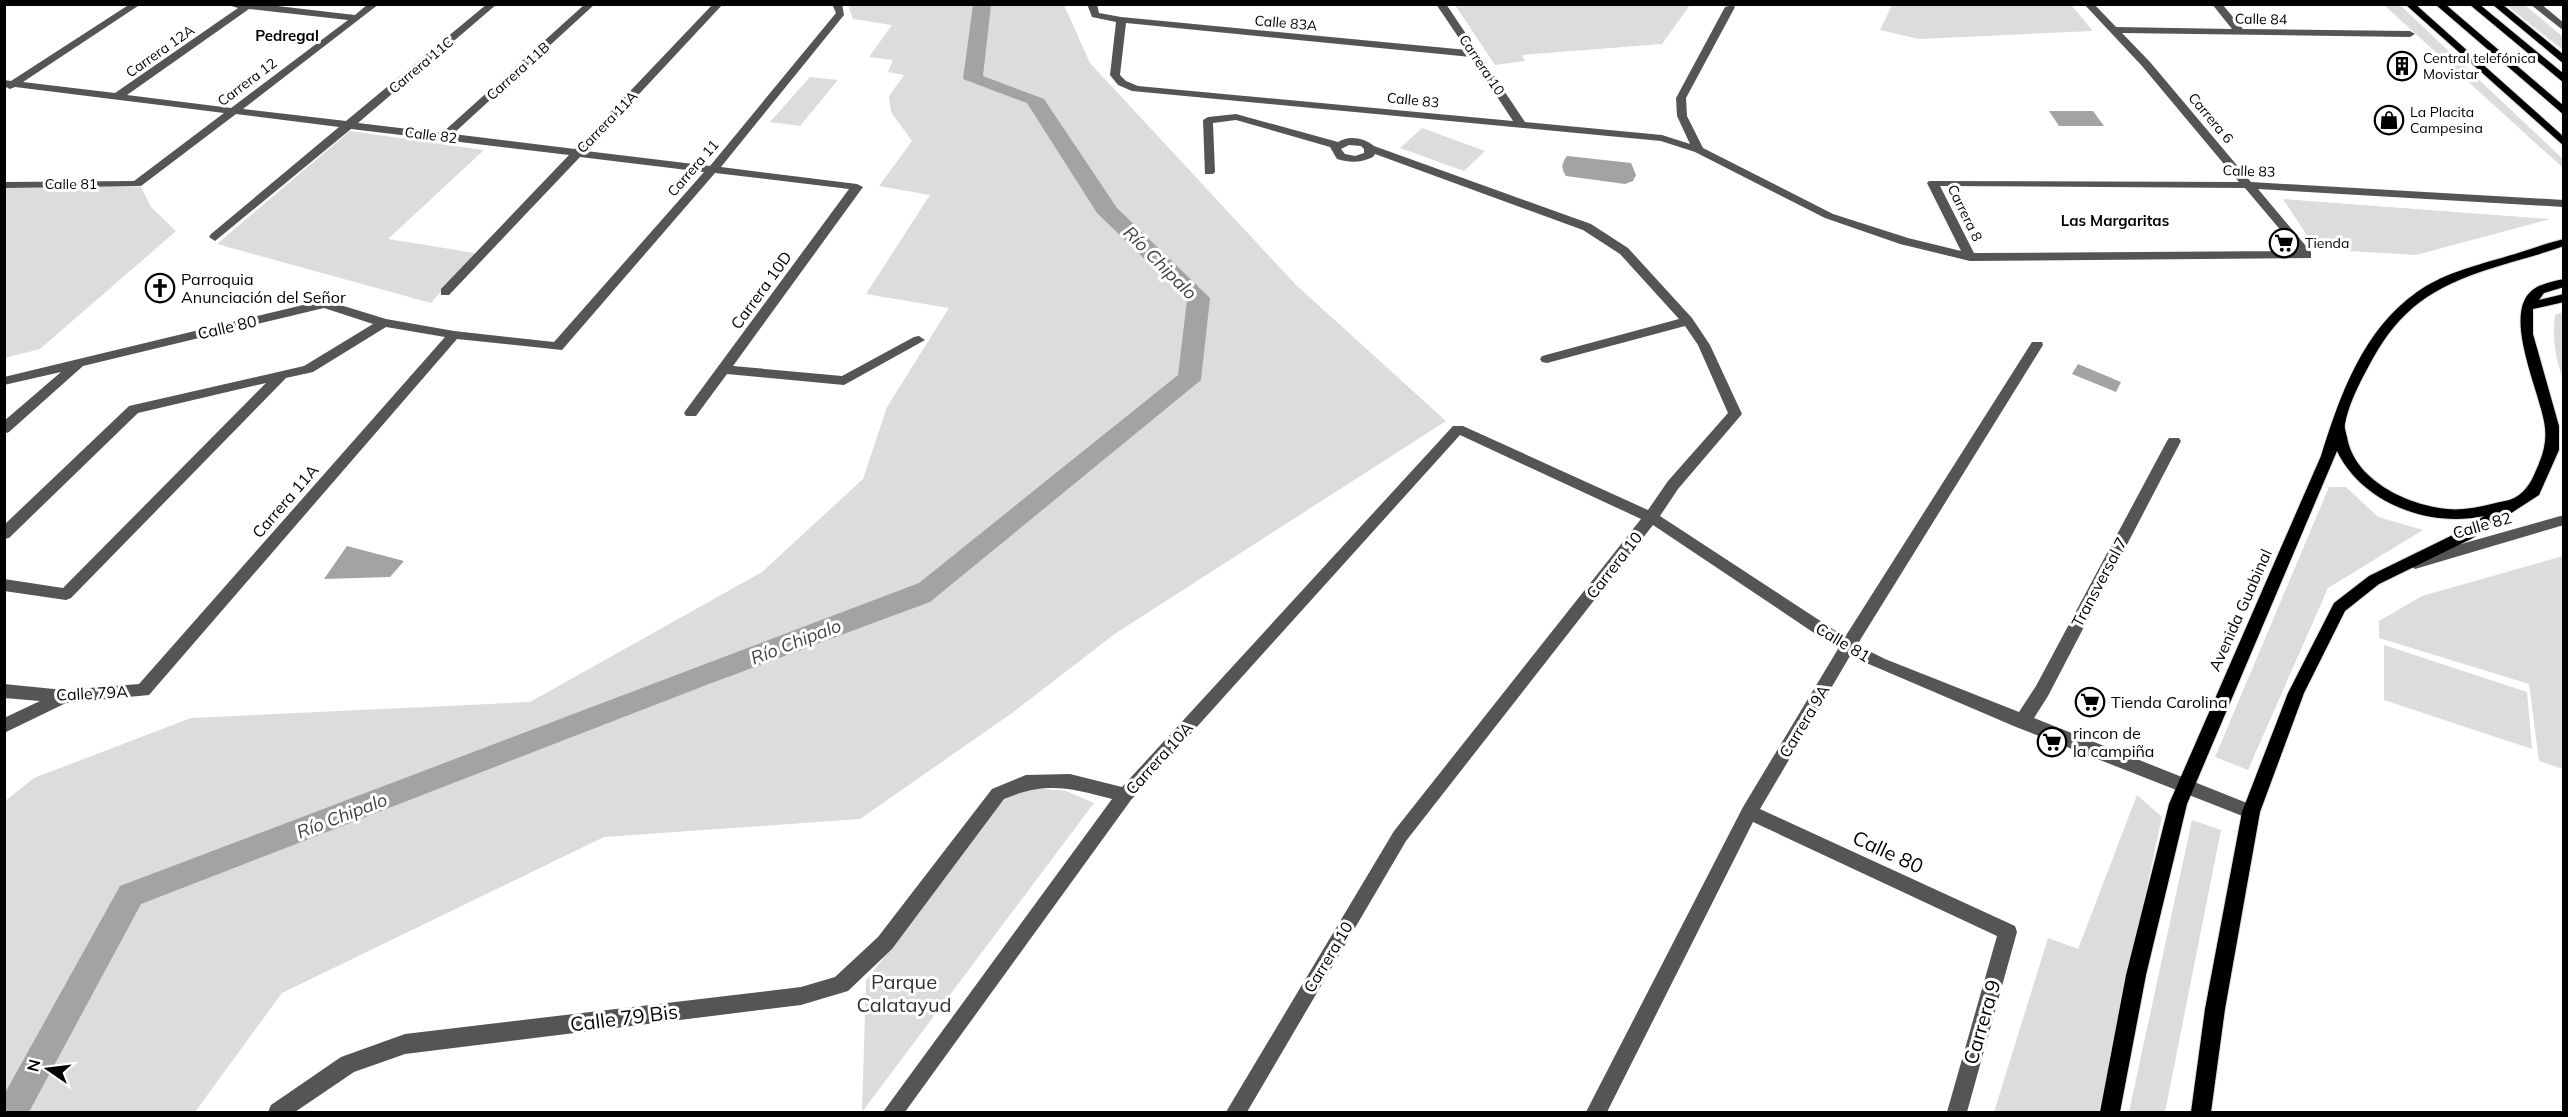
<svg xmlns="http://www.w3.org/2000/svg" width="2568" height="1117" viewBox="0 0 2568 1117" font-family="Mulish,sans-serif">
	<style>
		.green { fill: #dcdcdc }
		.water { fill: #a3a3a3 }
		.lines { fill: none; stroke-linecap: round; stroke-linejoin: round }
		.major-casing { stroke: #dbdbdb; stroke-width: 2 }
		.minor { fill: #555; fill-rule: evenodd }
		.major { fill: #000; fill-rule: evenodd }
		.labels { text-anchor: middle; stroke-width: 6; stroke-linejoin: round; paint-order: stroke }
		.far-street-label { font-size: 14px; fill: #000; stroke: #fff }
		.far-poi-label { font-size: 14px; fill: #000; stroke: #fff; text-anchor: start }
		.far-neighbourhood-label { font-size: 15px; font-weight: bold; fill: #000; stroke: #fff }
		.poi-label { font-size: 16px; fill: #000; stroke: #fff; text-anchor: start }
		.street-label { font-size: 16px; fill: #000; stroke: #fff }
		.water-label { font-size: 18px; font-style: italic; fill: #444; stroke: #fff }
		.near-street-label { font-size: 20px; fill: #000; stroke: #fff }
		.near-park-label { font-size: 20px; fill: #333; stroke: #fff }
	</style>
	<rect width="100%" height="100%" fill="#fff"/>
	<g class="green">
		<path d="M848,5H1064L1090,63L1295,284L1446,421L1116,633L1012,713L860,819L604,837L282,993L195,1112H5V801L34,778L191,718L530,702L762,572L863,479L887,407L949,308L866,294L930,195L879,186L912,141L891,112L889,96L904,75L888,72L893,60L869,57L892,25L853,19Z"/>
		<path d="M1455,5H1690L1662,44L1522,55L1525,61L1495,65Z"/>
		<path d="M2071,5L2093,31L1919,39L1880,30L1892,5Z"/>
		<path d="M2384,5H2400L2563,159V168Z"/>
		<path d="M2506,5H2525L2563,37V50Z"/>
		<path d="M810,77L838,80L800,126L770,122Z"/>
		<path d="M1422,128L1485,151L1464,171L1400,148Z"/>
		<path d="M350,131L484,150L388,239L475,253L431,303L217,244Z"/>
		<path d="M11,184L141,187L151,207L176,231L40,349L5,358V189Z"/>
		<path d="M2283,199L2550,219L2416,255L2316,249Z"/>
		<path d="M2563,312H2564L2563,379C2555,358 2552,337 2555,315Z"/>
		<path d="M2329,487H2346L2378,517L2423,530L2328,588L2248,770L2215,757Z"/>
		<path d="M2563,556H2564L2563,769L2539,761L2529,684L2379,638V621L2422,596Z"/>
		<path d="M2384,645L2527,692L2532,749L2384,700Z"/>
		<path d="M1027,787L1066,791L1094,803L862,1112L866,981L1002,800Z"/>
		<path d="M2137,795L2162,817L2099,1112H1994L2048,938L2078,949Z"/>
		<path d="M2192,820L2221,830L2165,1112H2129Z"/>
	</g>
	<g class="water">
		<path d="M973,5H991L983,76L1044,99L1117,208L1210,298L1201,380L930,602L709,684L141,904L29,1112H5V1093L120,886L919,583L1178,375L1187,300L1097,213L1027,103L963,79Z"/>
		<path d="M2049,111H2093L2104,126H2059Z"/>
		<path d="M1567,156L1631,163L1636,175L1633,181L1625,184L1566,176C1561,168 1561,164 1567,156Z"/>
		<path d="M2078,364L2121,382L2116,392L2072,374Z"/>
		<path d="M347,546L404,561L390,577L324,579Z"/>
	</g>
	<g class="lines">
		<g class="major-casing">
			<g id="major">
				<path d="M2405,4H2415L2564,137V146Z"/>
				<path d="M2435,4H2445L2564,106V115Z"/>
				<path d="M2469,4H2479L2564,74V83Z"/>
				<path d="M2492,4H2502L2564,55V64Z"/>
				<path d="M2564,239V246C2511,265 2448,273 2406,314C2388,331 2376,352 2365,373C2357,388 2348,407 2345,424C2344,428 2346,432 2347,437C2354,480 2407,505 2447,509C2467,511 2486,505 2505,501C2519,499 2529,487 2534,475C2541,459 2547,446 2545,428C2542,394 2497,308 2537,287C2545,283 2555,281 2564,279V287L2544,293L2539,300L2564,294V302L2533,309V334L2559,426V450L2539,495L2471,539L2379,584L2345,611L2304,693L2260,812L2225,1009L2211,1112H2191L2205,1009L2242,812L2288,693L2334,603L2369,576L2461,531L2484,516C2429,528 2362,503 2337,451L2187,804L2146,975L2120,1112H2100L2126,975L2169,804L2321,456C2340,395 2363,330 2417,292C2445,272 2482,264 2515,254C2531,249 2547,243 2564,239Z"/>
			</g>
		</g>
		<g class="minor">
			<path d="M130,4H141L23,82L115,93L238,8L225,4H260L355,15L368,4H379L243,109L346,121L487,4H497L358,123L442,133L585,4H595L453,134L575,149L713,4H723L586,151L710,166L836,13L832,4H842L844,15L721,167L857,184L863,187L733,366L842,376L914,337L919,336L925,340L844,385L727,374L696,416H686L684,413L686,410L849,189L715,173L562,350L457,339L149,695L66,703L4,733V718L40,701L4,698V684L64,690L139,684L445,337L386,327L313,372L286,378L71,598L66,600L4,591V579L63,588L266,383L138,413L9,538L4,539V525L129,406L304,366L373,324L324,308L83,366L9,432L4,434V421L61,372L4,385V377L324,300L386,319L454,331L554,342L704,172L580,157L449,295H441V289L569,155L351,129L215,241L209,237L211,234L339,127L236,114L141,186L4,188V182L134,181L224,113L15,87L10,89L4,86V80L11,81ZM249,9L348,20L231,108L127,95Z"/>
			<path d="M1087,4H1097L1099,13L1121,17L1467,50L1436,4H1446L1525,122L1662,135L1690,144L1677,116L1676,98L1725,7L1733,5L1735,7L1686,98L1687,116L1703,148L1833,214L1908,238L1961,251L1927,183L1929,181L2239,182L2142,66L2084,4H2094L2116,27L2232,29L2212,4H2222L2243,29L2410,31L2415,34L2410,37L2122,33L2150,62L2251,182L2564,200V207L2258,189L2311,252V258L1970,261L1900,244L1825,218L1695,152L1661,141L1132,91L1118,85L1110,75L1116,22L1092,17ZM1126,23L1471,57L1513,121L1138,86L1126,81L1120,75ZM1940,186L2245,188L2298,251L1974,253Z"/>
			<path d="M2530,4H2541L2564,23V31Z"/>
			<path d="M1236,114L1338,142C1349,135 1364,138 1374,146L1591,224L1628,248L1692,318L1710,345L1742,414L1678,489L1660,516L1845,637L2032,342H2042L2043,345L1857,645L1885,659L2019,712L2036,686L2167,441L2169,438H2179L2181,441L2048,696L2034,718L2257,807L2260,812L2257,817L2251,820L2245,817L2016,727L1850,656L1760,809L2015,926L2017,932L1967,1112H1947L1997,936L1753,822L1607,1112H1586L1743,807L1838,649L1653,525L1406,841L1247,1112H1226L1394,831L1641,519L1460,435L1131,800L905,1112H883L1112,799C1070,788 1046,781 1004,799L892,949L848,991L801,1005L405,1054L354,1072L295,1112H268L271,1105L341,1057L405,1034L801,987L835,977L878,937L992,789L1026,775L1070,774L1122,787L1453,426H1463L1648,510L1668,481L1728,413L1698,345L1685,326L1547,363L1542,362L1540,359L1542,356L1679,319L1620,254L1583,230L1375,154L1373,157C1359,163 1351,163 1337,159L1330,147L1236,120L1213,123L1215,172L1213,174H1205L1203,120L1208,117ZM1349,145L1361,146L1364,149V153L1355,156L1345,154L1341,149Z"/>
			<path d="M2564,515V525L2415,569L2407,563L2415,557Z"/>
		</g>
		<use href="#major" class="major"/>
	</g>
	<defs>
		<g id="building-ring" transform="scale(1.5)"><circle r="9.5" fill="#fff" stroke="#000" stroke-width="1.5"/><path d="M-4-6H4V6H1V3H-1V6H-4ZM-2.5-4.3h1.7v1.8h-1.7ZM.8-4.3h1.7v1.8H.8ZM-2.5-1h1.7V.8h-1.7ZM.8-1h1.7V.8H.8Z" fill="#000"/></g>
		<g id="shop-ring" transform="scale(1.5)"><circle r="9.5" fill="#fff" stroke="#000" stroke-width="1.5"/><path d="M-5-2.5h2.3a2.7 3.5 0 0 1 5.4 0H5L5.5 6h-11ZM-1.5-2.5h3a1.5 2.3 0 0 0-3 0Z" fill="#000"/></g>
		<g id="supermarket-ring" transform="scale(1.5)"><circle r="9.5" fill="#fff" stroke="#000" stroke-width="1.5"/><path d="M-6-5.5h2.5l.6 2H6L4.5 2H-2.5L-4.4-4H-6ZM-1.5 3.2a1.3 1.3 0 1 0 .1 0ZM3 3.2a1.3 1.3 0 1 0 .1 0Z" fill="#000"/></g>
		<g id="church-ring" transform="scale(1.5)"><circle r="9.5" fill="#fff" stroke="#000" stroke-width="1.5"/><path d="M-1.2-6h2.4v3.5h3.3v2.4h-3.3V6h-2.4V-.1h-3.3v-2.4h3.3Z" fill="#000"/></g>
	</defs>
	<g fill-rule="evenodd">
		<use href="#building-ring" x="2402" y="66"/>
		<use href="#shop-ring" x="2389" y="120"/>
		<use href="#supermarket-ring" x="2284" y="243"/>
		<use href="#church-ring" x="160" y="288"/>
		<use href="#supermarket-ring" x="2090" y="702"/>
		<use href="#supermarket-ring" x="2052" y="742"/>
	</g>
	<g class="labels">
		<g class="far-street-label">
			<text transform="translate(2261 19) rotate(1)" y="5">Calle 84</text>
			<text transform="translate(1286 23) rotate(5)" y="5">Calle 83A</text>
			<text transform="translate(160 51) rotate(-35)" y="5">Carrera 12A</text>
			<text transform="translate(421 65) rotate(-40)" y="5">Carrera 11C</text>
			<text transform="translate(1482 65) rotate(56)" y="5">Carrera 10</text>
			<text transform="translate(518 71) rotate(-42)" y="5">Carrera 11B</text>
			<text transform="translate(247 82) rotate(-37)" y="5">Carrera 12</text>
			<text transform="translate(1413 100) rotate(6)" y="5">Calle 83</text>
			<text transform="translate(2211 118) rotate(50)" y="5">Carrera 6</text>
			<text transform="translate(607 122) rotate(-46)" y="5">Carrera 11A</text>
			<text transform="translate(431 135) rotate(7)" y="5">Calle 82</text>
			<text transform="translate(693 168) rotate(-49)" y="5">Carrera 11</text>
			<text transform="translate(2249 171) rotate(2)" y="5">Calle 83</text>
			<text x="71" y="189">Calle 81</text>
			<text transform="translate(1965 213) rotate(64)" y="5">Carrera 8</text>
		</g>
		<g class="far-poi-label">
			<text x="2423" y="63">Central telefónica<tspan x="2423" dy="16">Movistar</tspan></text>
			<text x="2410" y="117">La Placita<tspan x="2410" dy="16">Campesina</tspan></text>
			<text x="2305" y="248">Tienda</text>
		</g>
		<g class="far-neighbourhood-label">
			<text x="287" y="41">Pedregal</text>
			<text x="2115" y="226">Las Margaritas</text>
		</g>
		<g class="poi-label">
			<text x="181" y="285">Parroquia<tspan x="181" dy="18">Anunciación del Señor</tspan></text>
			<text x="2111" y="708">Tienda Carolina</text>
			<text x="2073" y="739">rincon de<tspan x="2073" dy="18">la campiña</tspan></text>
		</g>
		<g class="street-label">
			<text transform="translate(761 290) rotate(-54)" y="6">Carrera 10D</text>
			<text transform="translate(227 327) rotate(-13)" y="6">Calle 80</text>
			<text transform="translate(285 501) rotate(-49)" y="6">Carrera 11A</text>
			<text transform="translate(2482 525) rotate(-16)" y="6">Calle 82</text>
			<text transform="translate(1614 565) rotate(-52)" y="6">Carrera 10</text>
			<text transform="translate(2099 582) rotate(-62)" y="6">Transversal 7</text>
			<text transform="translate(2240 610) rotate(-66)" y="6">Avenida Guabinal</text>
			<text transform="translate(1843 642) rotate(31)" y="6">Calle 81</text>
			<text transform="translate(92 693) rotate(-3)" y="6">Calle 79A</text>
			<text transform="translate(1804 721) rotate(-59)" y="6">Carrera 9A</text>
			<text transform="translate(1159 758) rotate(-48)" y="6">Carrera 10A</text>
			<text transform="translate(1328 957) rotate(-59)" y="6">Carrera 10</text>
		</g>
		<g class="water-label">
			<text transform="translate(1160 263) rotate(45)" y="6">Río Chipalo</text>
			<text transform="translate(796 642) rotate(-21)" y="6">Río Chipalo</text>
			<text transform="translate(342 816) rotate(-21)" y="6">Río Chipalo</text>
		</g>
		<g class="near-street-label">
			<text transform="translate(1888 852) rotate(25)" y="7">Calle 80</text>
			<text transform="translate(624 1018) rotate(-7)" y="7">Calle 79 Bis</text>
			<text transform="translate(1982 1022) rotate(-74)" y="7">Carrera 9</text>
		</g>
		<g class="near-park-label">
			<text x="904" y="989">Parque<tspan x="904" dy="23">Calatayud</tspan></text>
		</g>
	</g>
	<rect width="2568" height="1117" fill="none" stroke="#000000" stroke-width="12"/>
	<g transform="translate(48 1069) rotate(284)" stroke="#ffffff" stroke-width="4.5" paint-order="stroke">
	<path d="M0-4.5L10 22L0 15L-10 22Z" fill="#000000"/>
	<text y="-9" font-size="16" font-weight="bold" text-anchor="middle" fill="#000000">N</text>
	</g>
</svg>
